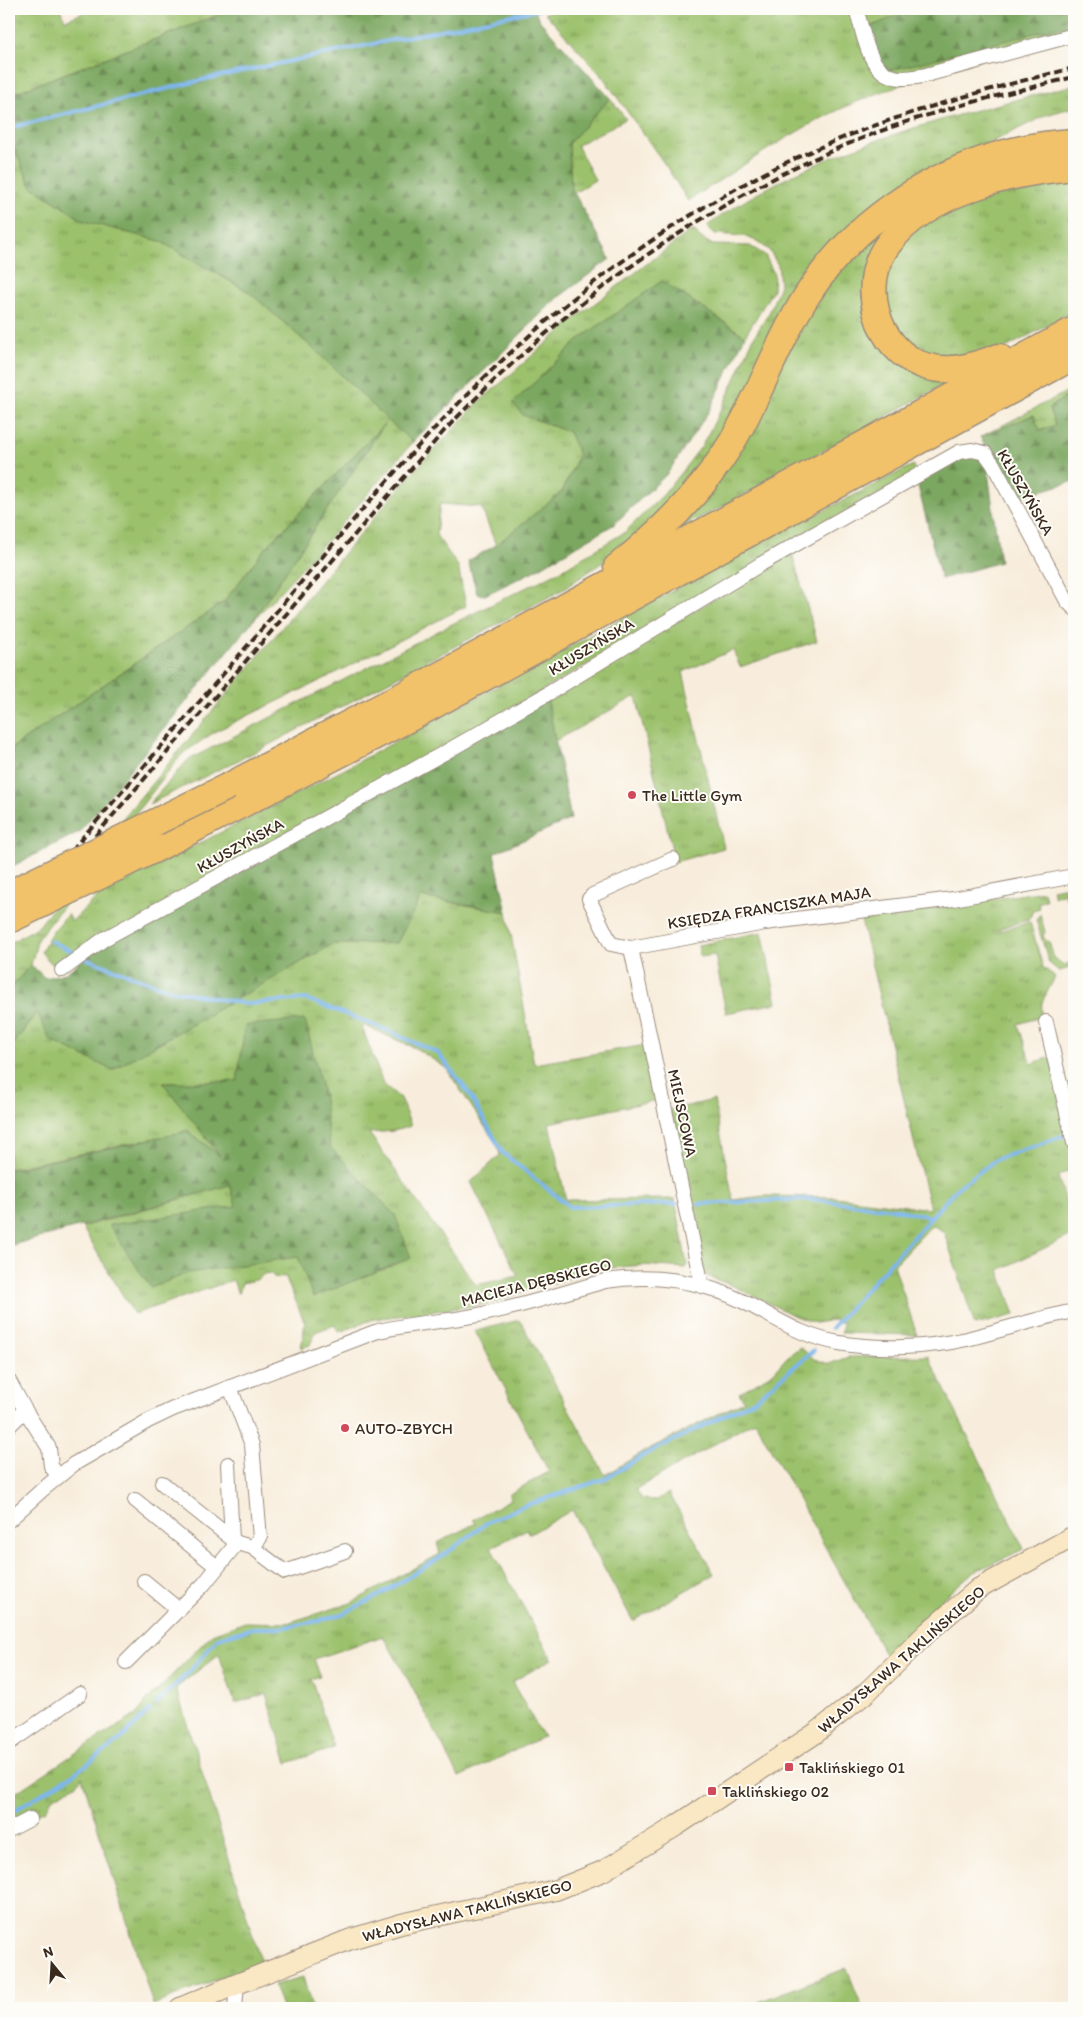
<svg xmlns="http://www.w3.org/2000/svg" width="1083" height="2017" viewBox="0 0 1083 2017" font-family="Itim,sans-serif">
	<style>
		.grass { fill: url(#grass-tufts); stroke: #6b7645; fill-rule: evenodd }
		.forest { fill: url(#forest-firs); stroke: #5c683f }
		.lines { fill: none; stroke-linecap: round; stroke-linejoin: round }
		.stream { stroke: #7db6ee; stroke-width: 4 }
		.street-casing { stroke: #9a8c7d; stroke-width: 16 }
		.secondary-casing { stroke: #9a8c7d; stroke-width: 22 }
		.highway-casing { stroke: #9a8c7d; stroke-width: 29 }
		.street { stroke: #fff; stroke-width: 14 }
		.secondary { stroke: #fae7c3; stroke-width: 20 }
		.highway { stroke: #f2c26a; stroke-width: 26 }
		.rail { stroke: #3b2a1e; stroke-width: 4; stroke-dasharray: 8 4; stroke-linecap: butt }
		.highway-bridge-casing { stroke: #9a8c7d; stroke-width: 29; stroke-linecap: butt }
		.highway-bridge { stroke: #f2c26a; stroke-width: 26 }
		.poi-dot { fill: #d1495b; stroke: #fdfcf7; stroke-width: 2 }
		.labels { text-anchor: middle; stroke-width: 4; stroke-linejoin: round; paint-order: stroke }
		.street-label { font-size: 16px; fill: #3b2a1e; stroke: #fdfcf7 }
		.poi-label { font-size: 16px; fill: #3b2a1e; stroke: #fdfcf7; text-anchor: start }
	</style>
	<defs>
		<pattern id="grass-tufts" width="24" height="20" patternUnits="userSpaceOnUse" patternTransform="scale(1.25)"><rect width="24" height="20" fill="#9bc16c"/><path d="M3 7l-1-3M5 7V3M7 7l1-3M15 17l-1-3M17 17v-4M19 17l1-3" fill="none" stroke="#809d58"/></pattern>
		<pattern id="forest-firs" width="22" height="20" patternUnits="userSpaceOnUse" patternTransform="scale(1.25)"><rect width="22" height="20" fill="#7ca760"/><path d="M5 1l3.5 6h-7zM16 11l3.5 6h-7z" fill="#67884f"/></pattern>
	</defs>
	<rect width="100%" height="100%" fill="#fdfcf7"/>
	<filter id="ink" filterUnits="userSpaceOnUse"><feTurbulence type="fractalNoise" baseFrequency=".02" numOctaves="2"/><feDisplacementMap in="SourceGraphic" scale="10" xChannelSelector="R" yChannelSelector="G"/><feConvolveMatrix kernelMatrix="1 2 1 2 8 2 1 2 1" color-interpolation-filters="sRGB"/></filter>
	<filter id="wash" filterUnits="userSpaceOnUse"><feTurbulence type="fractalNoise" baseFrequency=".0096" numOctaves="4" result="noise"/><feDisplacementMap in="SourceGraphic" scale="20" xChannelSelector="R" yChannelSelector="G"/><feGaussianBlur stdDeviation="1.12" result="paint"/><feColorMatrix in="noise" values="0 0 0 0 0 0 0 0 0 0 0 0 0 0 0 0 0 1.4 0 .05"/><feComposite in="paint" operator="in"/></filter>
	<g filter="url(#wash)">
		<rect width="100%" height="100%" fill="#f8eddc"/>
		<g class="grass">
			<path d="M9,9H60L65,20L93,9H234L9,95Z"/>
			<path d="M559,9H1074V33C998,55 920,74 847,106C791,131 740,168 688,201L666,166L602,76L545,13Z"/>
			<path d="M1074,85V107L1046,115L924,176L858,223L708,465L662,515L615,554L562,590L261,749L149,804L188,760L450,625L562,570L625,532L664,494L701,447L723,406L754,337L770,311L780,285L778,265L769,250L757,241L743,236L715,234L707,226C813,148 948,117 1074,85Z"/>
			<path d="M610,98L626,119L577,145L595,180L574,193L570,187L569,143Z"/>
			<path d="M9,137L31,186L84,221L160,241L249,292L315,350L413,442L333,534L252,622L385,423L263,551L224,602L12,748V808L9,801Z"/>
			<path d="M1074,177V311L993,355L948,363L909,348L885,310L886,263L920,225L982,195Z"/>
			<path d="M923,203L866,310L948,381L943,385L718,509L681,527L792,337L855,249Z"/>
			<path d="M693,229L701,238L713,245L750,246L765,255L774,274L773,290L745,336L662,281L581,338L514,402L523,415L569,432L579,455L562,492L496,545L481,507L440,504L436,535L458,566L466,606L328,677L216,731L182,754L38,938L31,965L9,989V945L12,942L39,926L128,812L361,533L415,470L478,403L573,320Z"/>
			<path d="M1074,388V391L1049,408L1055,425L1039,431L1033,415L980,437Z"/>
			<path d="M913,465L915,473L530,698L71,959L52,964L41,952L50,935L68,914L72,921L100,894L343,770L766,540Z"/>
			<path d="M792,553L817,641L740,667L733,650L683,672L724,848L675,862L636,696L555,741L547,698Z"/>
			<path d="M1074,885V897L1066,899L1064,893L1054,897L1052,889Z"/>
			<path d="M1044,891L1046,900L1038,903L1039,908L1033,911L1029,919L999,929L1000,931L1030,922L1043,967L1055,977L1042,1002L1041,1017L1018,1024L1031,1064L1050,1057L1074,1156V1168L1058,1176L1074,1228V1234L999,1270L1015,1315L975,1325L944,1232L932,1225L894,1265L917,1335L841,1333L843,1323L833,1320L815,1323L795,1316L740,1289L705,1275L669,1110L714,1100L733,1200L764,1196L835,1197L930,1209L861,920Z"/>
			<path d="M421,897L507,912L534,1064L646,1045L657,1100L549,1123L566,1200L675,1199L687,1265L685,1268L643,1265L599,1269L539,1287H532L526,1291L488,1304L374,1319L339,1332L334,1325L315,1332L310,1345L301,1348L305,1323L285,1276L276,1279L270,1273L264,1274L256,1280L242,1283L238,1294L233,1280L134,1314L82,1227L250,1179L188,1131L9,1169V1051L37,1012L112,1070L333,944L397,943ZM361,1024L417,1049L446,1068L497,1145L500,1155L471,1182L518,1276L476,1285L369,1133L394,1131L411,1126L400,1098L383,1084Z"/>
			<path d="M1040,914L1045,932L1043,936L1045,940L1049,942L1054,958L1064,965L1074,961V967L1059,971L1049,963L1036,920Z"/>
			<path d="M762,932L777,1003L726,1013L715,955L700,957L698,945Z"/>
			<path d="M520,1320L605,1475L643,1452L744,1401L739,1393L773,1373L787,1357L800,1347L814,1359L829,1364L848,1357L928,1356L1024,1549L972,1573L941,1600L886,1656L755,1421L636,1489L642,1499L656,1500L669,1493L714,1574L633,1621L572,1510L530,1534L527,1529L491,1548L552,1659L512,1682L543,1737L459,1777L405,1674L383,1636L314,1659L320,1676L311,1679L334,1748L287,1763L266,1694L235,1703L219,1654L176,1688L261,1962L153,2005L82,1777L76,1785L52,1798L46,1810L15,1822L9,1811V1797L100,1737L136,1715L149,1698L156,1692L212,1634L245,1622L287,1623L351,1603L440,1554L437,1543L476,1523L473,1520L511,1499L509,1494L549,1472L475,1331Z"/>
			<path d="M847,1968L862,2008H758L756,2003Z"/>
			<path d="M303,1977L312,2008H282L274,1985Z"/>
		</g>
		<g class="forest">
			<path d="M234,9H534L540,21L610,98L569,143L571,187L610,259L555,300L413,442L387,420L252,622L79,832L9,868V810L12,808V748L224,602L263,551L388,420L315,350L249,292L160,241L84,221L31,186L9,137V95Z"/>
			<path d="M913,9H1074V23L888,71L877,58L867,28Z"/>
			<path d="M662,281L745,336L709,411L667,474L613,525L534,571L485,595L477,594L468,561L496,545L562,492L579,455L569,432L523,415L513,403L581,338Z"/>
			<path d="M1074,391V481L1017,498L980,437L1034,415L1040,431L1055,425L1049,408Z"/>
			<path d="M973,454L987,464L1000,562L941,579L917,482L960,457Z"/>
			<path d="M547,698L571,819L494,853L507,912L421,897L397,943L333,944L112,1070L50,1040L37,1012L9,1050V989L31,965L45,978L66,973L98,947Z"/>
			<path d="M305,1020L323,1093L330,1147L395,1215L411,1258L313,1297L298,1257L188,1273L151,1288L109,1225L236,1206L230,1185L9,1246V1170L188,1131L220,1156L163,1083L237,1081L245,1025Z"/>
		</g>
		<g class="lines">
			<g class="stream">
				<path d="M9,128L210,78L541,9"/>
				<path d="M51,941L73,952"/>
				<path d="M87,959L170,990L247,1004L306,999L384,1029L438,1053L468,1092L503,1153L570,1207L676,1204"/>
				<path d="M699,1204L810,1199L894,1209L931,1217"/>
				<path d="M832,1328L957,1188L997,1159L1066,1135"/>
				<path d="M157,1703L189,1672L218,1638L253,1628H281L318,1621L342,1614L378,1596L441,1557L488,1522L521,1507L604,1479L646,1454L745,1405L756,1399L814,1350"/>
				<path d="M12,1812L71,1776L120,1740L150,1710"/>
			</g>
		</g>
	</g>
	<g filter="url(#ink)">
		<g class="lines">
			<g class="street-casing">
				<g id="street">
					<path d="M856,9C865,35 867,77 902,78C909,78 916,77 922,76L1074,35"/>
					<path d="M673,859L593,895L589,899L611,944L631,948L765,923L953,899L1074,876"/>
					<path d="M631,948L702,1286"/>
					<path d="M62,970L104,939L444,753L549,693L761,564L959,452L972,450L985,453L993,464L1067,601L1074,608"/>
					<path d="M1046,1022L1074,1143"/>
					<path d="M9,1381L25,1410"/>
					<path d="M9,1426L25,1410L49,1448L51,1466L58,1476"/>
					<path d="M228,1464L232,1539"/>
					<path d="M162,1483L237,1543"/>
					<path d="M135,1500L217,1567"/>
					<path d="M9,1520L42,1490L74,1464L148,1421L173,1409L375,1332C409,1323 444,1322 478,1315C521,1307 563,1293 605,1281C651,1274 699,1280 742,1301C777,1318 799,1336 839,1343C880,1350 927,1348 967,1339C1003,1330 1038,1318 1074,1311"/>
					<path d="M252,1547L285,1572L345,1551"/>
					<path d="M144,1581L179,1610"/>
					<path d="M126,1662L204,1584L237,1543L252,1547L260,1538L252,1445L230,1387"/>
					<path d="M9,1743L80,1694"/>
					<path d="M9,1830L30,1819"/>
					<path d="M235,2008L237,1984"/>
				</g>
			</g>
			<g class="secondary-casing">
				<path id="secondary" d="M180,2008L237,1984L351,1939L401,1924L556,1890L603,1871L676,1826L816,1733L867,1692L928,1632L978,1589L1074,1536"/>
			</g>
			<g class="highway-casing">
				<g id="highway">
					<path d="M999,357C974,366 951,374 925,366C875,350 858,282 889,243C928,191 1013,172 1074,167"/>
					<path d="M617,567C661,532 703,490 732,442C760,395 777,343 806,297C863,206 968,148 1074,142"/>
					<path d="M229,786L396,699L1074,330"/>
					<path d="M157,848L410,718L1074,356"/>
				</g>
			</g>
			<use href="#street" class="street"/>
			<use href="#secondary" class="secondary"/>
			<use href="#highway" class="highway"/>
			<g class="rail">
				<path d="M9,923C94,824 180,725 265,625C338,539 409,450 490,372C567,298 655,232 750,181C852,126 962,95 1074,68"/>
				<path d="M9,936L444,431C566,302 712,195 878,132C942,108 1008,93 1074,77"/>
			</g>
			<g class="highway-bridge-casing">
				<g id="highway-bridge">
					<path d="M9,894L229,786"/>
					<path d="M9,920L157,848"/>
				</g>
			</g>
			<use href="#highway-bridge" class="highway-bridge"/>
		</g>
	</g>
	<g class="poi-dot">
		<circle cx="632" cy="795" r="5"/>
		<circle cx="345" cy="1428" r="5"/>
		<rect x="784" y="1762" width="10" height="10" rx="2.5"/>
		<rect x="707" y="1786" width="10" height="10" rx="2.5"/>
	</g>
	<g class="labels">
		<g class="street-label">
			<text transform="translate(1026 492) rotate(60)" y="6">KŁUSZYŃSKA</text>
			<text transform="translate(591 646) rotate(-31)" y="6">KŁUSZYŃSKA</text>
			<text transform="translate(240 845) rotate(-29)" y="6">KŁUSZYŃSKA</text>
			<text transform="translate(769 907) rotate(-9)" y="6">KSIĘDZA FRANCISZKA MAJA</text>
			<text transform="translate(683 1113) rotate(78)" y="6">MIEJSCOWA</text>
			<text transform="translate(536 1282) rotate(-14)" y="6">MACIEJA DĘBSKIEGO</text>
			<text transform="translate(901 1659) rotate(-41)" y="6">WŁADYSŁAWA TAKLIŃSKIEGO</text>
			<text transform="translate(467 1910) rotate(-14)" y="6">WŁADYSŁAWA TAKLIŃSKIEGO</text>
		</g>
		<g class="poi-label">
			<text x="642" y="801">The Little Gym</text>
			<text x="355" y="1434">AUTO-ZBYCH</text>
			<text x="799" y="1773">Taklińskiego 01</text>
			<text x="722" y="1797">Taklińskiego 02</text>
		</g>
	</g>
	<rect width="1083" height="2017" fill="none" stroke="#fdfcf7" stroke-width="30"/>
	<g transform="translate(52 1964) rotate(342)" stroke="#fdfcf7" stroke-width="4" paint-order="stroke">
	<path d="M0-4L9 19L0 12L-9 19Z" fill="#3b2a1e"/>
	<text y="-8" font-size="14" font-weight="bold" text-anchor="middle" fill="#3b2a1e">N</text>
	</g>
</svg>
